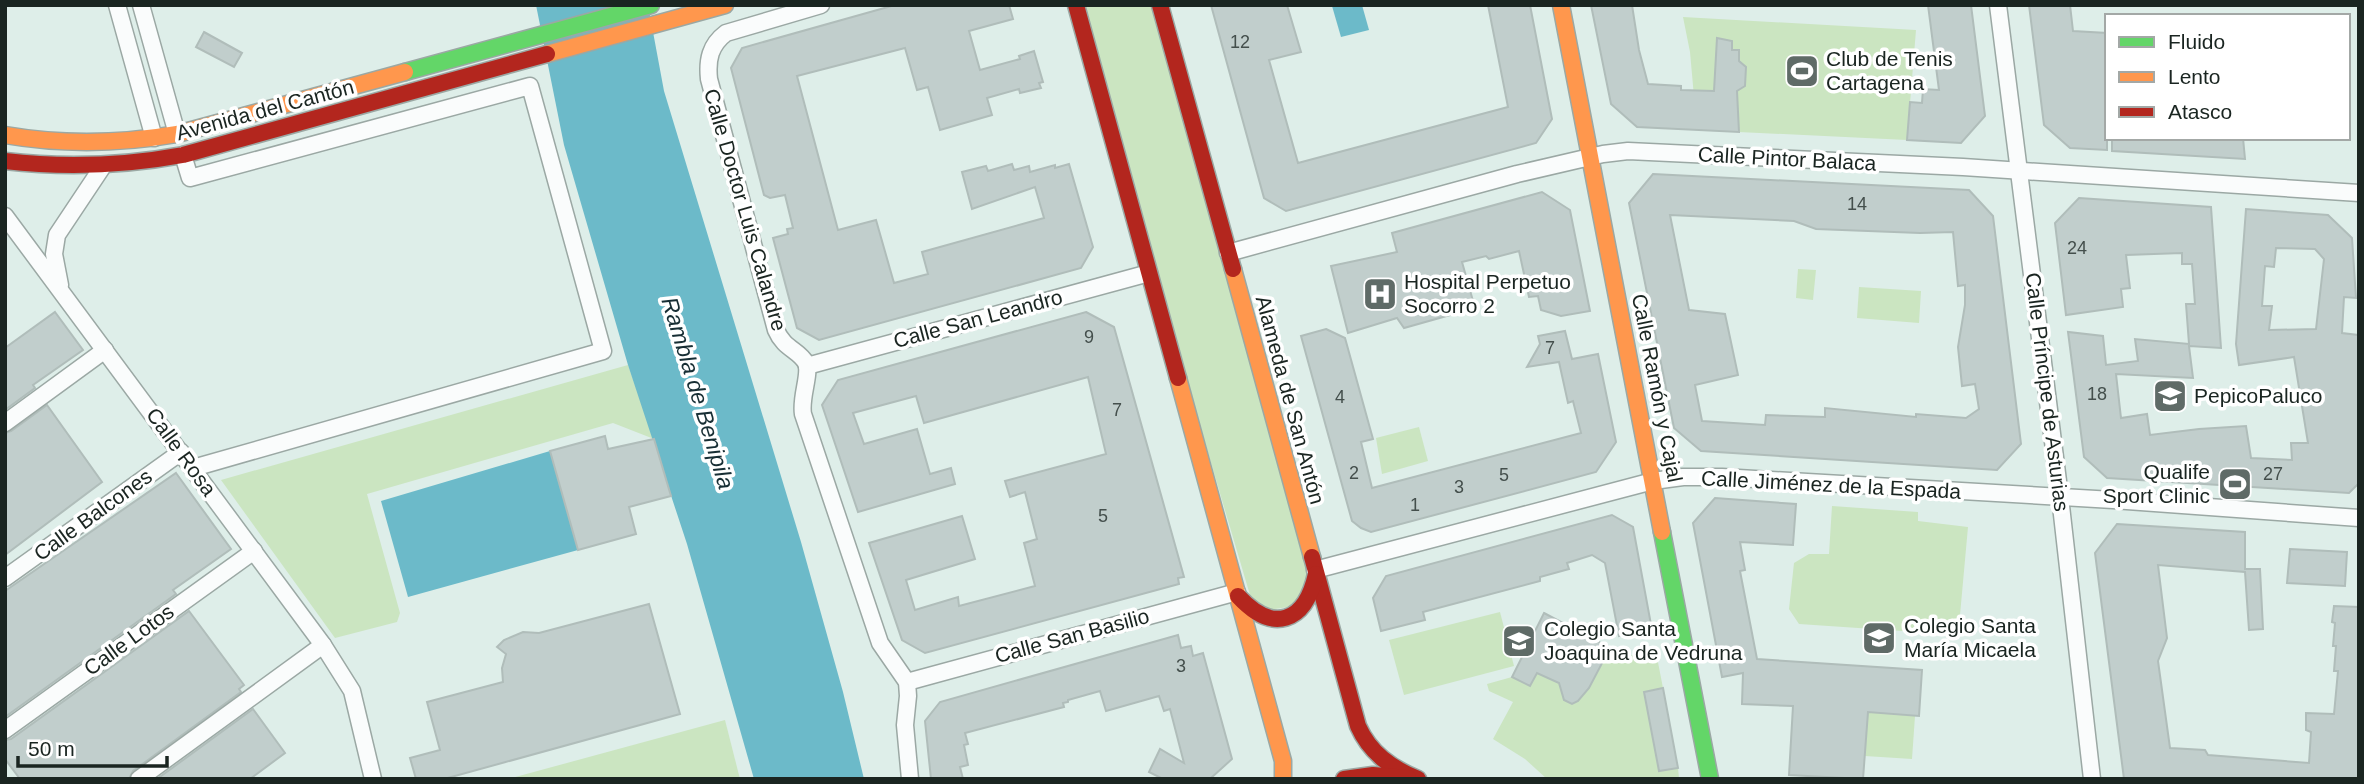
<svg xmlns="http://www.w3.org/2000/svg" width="2364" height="784" viewBox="0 0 2364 784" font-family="Arial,sans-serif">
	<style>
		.green { fill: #cbe5c1 }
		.water { fill: #6cbac9 }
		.building { fill: #c1cecc; stroke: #b0bdba; stroke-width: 2; fill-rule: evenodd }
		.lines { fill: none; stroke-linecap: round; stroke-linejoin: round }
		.street-casing { stroke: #9ba8a4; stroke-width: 19 }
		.fast-casing { stroke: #9ba8a4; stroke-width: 19 }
		.slow-casing { stroke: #9ba8a4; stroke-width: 19 }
		.jam-casing { stroke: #9ba8a4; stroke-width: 19 }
		.street { stroke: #fafcfc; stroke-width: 16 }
		.fast { stroke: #63d668; stroke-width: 16 }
		.slow { stroke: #ff974d; stroke-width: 16 }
		.jam { stroke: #b3261e; stroke-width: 16 }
		.labels { text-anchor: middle; stroke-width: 7; stroke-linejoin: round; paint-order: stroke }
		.number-label { font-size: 18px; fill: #444f4c }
		.poi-label { font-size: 21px; fill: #1a2521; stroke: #fff; text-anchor: start }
		.street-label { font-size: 21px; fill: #1a2521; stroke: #fff }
		.water-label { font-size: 23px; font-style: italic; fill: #172e34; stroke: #fff }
	</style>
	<rect width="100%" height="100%" fill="#deeee9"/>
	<g class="green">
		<path d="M1076,5H1160L1316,574L1308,604L1255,612Z"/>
		<path d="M1683,17L1916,30L1907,140L1697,130L1690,52Z"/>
		<path d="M1798,269L1816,270L1813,300L1796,298Z"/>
		<path d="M1859,287L1921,291L1919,323L1857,318Z"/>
		<path d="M628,365L654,439L613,423L367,494L400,613L397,622L335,638L221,480Z"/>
		<path d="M1419,427L1428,461L1382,474L1376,438Z"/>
		<path d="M1832,506L1918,512V521L1968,527L1959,626L1947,634L1799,624L1789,609L1794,563L1809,554H1829Z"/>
		<path d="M1500,612L1514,666L1404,695L1389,640Z"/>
		<path d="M1656,652L1663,688L1644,693L1659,771L1678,768L1679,778L1547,779L1525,759L1493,739L1513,702L1489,691L1487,684L1512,677L1530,686L1537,673L1564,686L1562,692L1564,700L1572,704L1584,695V684L1590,686L1605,659Z"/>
		<path d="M1868,712L1915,716L1912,759L1865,756Z"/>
		<path d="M725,720L740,779H508Z"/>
	</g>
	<g class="water">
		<path d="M536,5H648L664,91L801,542L843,692L864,779H754L687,544L628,365L564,145Z"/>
		<path d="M1362,5L1369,30L1341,37L1332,6Z"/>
		<path d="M550,451L578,550L408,597L381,501Z"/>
	</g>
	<g class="building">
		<path d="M895,5H1009L1013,19L969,31L980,70L1020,59L1019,56L1034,51L1043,82L1039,83L1041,88L1020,93L1019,89L987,98L992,115L940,130L928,87L917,90L905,48L797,76L838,230L876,220L894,283L928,274L922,252L1044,218L1035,187L972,209L962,172L986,166L988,171L1012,164L1014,170L1029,166L1030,172L1055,165V168L1069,164L1093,247L1081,268L819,340L797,328L773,238L788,234L787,229L793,228L785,195L770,198L764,195L731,68L742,48Z"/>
		<path d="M1211,5H1287L1301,52L1269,60L1298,163L1508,107L1488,5H1530L1552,119L1536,143L1286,211L1264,198Z"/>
		<path d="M1591,5H1632L1639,50L1648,84L1681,86V90L1714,91L1717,38L1732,41V50H1739V61L1746,67L1745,86L1737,91L1739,132L1637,127L1611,104Z"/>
		<path d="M1928,5H1971L1985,116L1961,143L1907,140L1910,102L1922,103L1923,89L1939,90Z"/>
		<path d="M2029,5H2070L2073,31L2107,33V150L2070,148L2044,125Z"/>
		<path d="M204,32L242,53L234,67L196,47Z"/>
		<path d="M2112,138H2243L2245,159L2112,151Z"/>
		<path d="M1653,174L1969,190L1993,216L2021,444L1997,470L1701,451L1674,428L1629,203ZM1670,215L1794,221L1816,229L1920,233L1953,232L1958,286L1965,285V305L1958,347L1962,386L1975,384L1979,409L1966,418L1916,414V417L1825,408V417L1766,415L1765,425L1702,421L1695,385L1738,375L1725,314L1689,310Z"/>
		<path d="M1542,192L1570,210L1590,311L1561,316L1541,310L1538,296L1529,297L1519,251L1489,259L1486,256L1462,262L1475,308L1404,328L1397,318L1348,333L1331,266L1397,252L1392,233Z"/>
		<path d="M2079,198L2211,207L2221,348L2189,346L2193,378L2116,374L2121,418L2147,414L2150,435L2199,429L2246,426L2251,458L2292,460L2291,443H2308L2294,357L2239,365L2236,344L2246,209L2328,215L2352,238L2356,298L2344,297L2342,333L2358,335L2359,483L2349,493L2107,478L2084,457L2068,332L2103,336L2106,365L2138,361L2135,339L2189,344L2186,304H2195L2192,264H2182V253L2126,255L2130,288L2121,289L2123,307L2066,315L2055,223ZM2276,248L2315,249L2324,259L2316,329L2269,330L2272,306H2262L2265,266L2274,267Z"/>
		<path d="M55,312L83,350L33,385L35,388L5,410V348Z"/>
		<path d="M1086,312L1114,327L1184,577L1178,578L1179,584L925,653L902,640L869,543L962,516L975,559L906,580L915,610L958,597L959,606L1035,586L1024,543L1037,539L1025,492L1010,497L1005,481L1106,454L1088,377L924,423L916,396L853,413L864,444L917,429L930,474L951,468L955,484L858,512L822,405L838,380Z"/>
		<path d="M1326,329L1345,338L1373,439L1361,442L1372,488L1581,433L1573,401L1568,403L1559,362L1527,367L1540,344L1538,336L1565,331L1572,359L1598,354L1616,442L1596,472L1371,532L1361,528L1352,521L1301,336Z"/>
		<path d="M47,405L102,482L5,555V433L11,431Z"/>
		<path d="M605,436L608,449L654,439L671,496L629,507L636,534L578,550L550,451Z"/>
		<path d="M176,473L231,549L173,590L176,594L5,717V591Z"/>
		<path d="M1715,498L1796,504L1793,545L1740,542L1745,570L1740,571L1757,659L1922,670L1919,716L1868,712L1863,779L1789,775L1793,706L1742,704L1743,673L1722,677L1693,523Z"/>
		<path d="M1612,515L1633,527L1652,630L1619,636L1605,563L1592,555L1567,563L1569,569L1540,577V581L1423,612L1425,620L1381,631L1373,598L1386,576Z"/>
		<path d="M2117,524L2245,532V569H2260L2263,629L2249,630L2245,572L2158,565L2167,638L2158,661L2170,748L2205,750L2208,755L2309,763L2311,732L2306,730V713L2334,714L2338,671H2334L2336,646H2333L2335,623L2332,622L2334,606L2359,607V779H2124L2095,553Z"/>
		<path d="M2290,549L2347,552L2345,586L2287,583Z"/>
		<path d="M649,604L680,714L444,779H416L410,758L440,750L427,702L503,682L502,668L506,654L497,647L504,640L523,632L539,633Z"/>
		<path d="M189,611L244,685L239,689L241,692L133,771L129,779H20L5,759V740L11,739Z"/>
		<path d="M1544,613L1610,648L1589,688L1578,701L1572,704L1564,700L1559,683L1537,673L1530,686L1512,677Z"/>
		<path d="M1178,635L1181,648L1191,646L1193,656L1203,653L1232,759L1211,778L1213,779H1163L1149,772L1160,749L1184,763L1170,709L1164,711L1159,696L1106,711L1100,691L1068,700V702L1063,703L1064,707L965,733L968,744L964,745L968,765L960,767L963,779H931L925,721L940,702Z"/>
		<path d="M1663,688L1678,768L1659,771L1644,692Z"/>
		<path d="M253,709L285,753L250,779H157Z"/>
	</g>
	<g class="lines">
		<g class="street-casing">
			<g id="street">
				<path d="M117,5L154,138"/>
				<path d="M141,5L177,134"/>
				<path d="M821,5L726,33C710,45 707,60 709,79L776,330C784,349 799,350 806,363C811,374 800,397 803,414L880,643L907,682L908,696L905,725L910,779"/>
				<path d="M1998,5L2060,497L2092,779"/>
				<path d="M183,155L190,178L530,86L603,351L193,468"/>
				<path d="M5,216L323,645L352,691L373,779"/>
				<path d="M1228,253L1517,174L1603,154L1628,151L1963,167L2359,193"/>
				<path d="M60,285L54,254L57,235L103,166"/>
				<path d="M807,366L1149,273"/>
				<path d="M5,423L105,350"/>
				<path d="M1315,570L1653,481L1683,477H1722L2113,500L2359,518"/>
				<path d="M5,578L181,452"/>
				<path d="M907,682L1237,592"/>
				<path d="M5,730L254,551"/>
				<path d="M139,779L323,645"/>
			</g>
		</g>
		<g class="fast-casing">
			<g id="fast">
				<path d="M405,72L651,5"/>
				<path d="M1662,532L1710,779"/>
			</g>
		</g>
		<g class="slow-casing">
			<g id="slow">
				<path d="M1561,5L1662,532"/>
				<path d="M547,54L725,5"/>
				<path d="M5,135C63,145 119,144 177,134L405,72"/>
				<path d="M1233,269L1312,557"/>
				<path d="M1178,378L1283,761V779"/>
			</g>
		</g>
		<g class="jam-casing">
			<g id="jam">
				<path d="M1076,5L1178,378"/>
				<path d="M1160,5L1233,269"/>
				<path d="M5,161C65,168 123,166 183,155L547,54"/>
				<path d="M1312,557L1358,726C1370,753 1391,768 1418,779"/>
				<path d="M1238,596C1273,634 1305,623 1316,574"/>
				<path d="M1344,779L1373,775L1408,778"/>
			</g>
		</g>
		<use href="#street" class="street"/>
		<use href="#fast" class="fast"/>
		<use href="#slow" class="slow"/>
		<use href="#jam" class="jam"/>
	</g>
	<defs>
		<g id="stadium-square" transform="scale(1.75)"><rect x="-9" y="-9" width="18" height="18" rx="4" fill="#5f6b67" stroke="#fff"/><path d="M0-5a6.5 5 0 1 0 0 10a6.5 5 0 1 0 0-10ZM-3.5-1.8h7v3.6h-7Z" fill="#fff"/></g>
		<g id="hospital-square" transform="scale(1.75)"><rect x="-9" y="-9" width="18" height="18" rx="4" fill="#5f6b67" stroke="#fff"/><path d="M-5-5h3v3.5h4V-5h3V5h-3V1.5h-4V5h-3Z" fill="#fff"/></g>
		<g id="school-square" transform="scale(1.75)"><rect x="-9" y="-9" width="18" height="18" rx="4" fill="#5f6b67" stroke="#fff"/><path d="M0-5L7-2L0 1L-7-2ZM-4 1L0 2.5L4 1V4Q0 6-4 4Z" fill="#fff"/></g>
	</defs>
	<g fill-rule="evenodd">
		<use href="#stadium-square" x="1802" y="71"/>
		<use href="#hospital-square" x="1380" y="294"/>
		<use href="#school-square" x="2170" y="396"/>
		<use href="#stadium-square" x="2235" y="484"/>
		<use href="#school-square" x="1879" y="638"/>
		<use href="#school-square" x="1519" y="641"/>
	</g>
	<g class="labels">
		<g class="number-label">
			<text x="1240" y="48">12</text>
			<text x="1857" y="210">14</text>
			<text x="2077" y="254">24</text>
			<text x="1089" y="343">9</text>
			<text x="1550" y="354">7</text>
			<text x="2097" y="400">18</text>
			<text x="1340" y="403">4</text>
			<text x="1117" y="416">7</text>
			<text x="1354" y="479">2</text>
			<text x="2273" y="480">27</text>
			<text x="1504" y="481">5</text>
			<text x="1459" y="493">3</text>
			<text x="1415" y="511">1</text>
			<text x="1103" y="522">5</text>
			<text x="1181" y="672">3</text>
		</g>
		<g class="poi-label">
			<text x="1826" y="66">Club de Tenis<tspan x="1826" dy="24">Cartagena</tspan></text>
			<text x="1404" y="289">Hospital Perpetuo<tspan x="1404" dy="24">Socorro 2</tspan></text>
			<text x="2194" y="403">PepicoPaluco</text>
			<text x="2210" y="479" text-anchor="end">Qualife<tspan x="2210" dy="24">Sport Clinic</tspan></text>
			<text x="1904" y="633">Colegio Santa<tspan x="1904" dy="24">María Micaela</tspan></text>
			<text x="1544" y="636">Colegio Santa<tspan x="1544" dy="24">Joaquina de Vedruna</tspan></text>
		</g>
		<g class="street-label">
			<text transform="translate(265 110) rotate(-15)" y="7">Avenida del Cantón</text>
			<text transform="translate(1787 159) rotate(3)" y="7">Calle Pintor Balaca</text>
			<text transform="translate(745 210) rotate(74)" y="7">Calle Doctor Luis Calandre</text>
			<text transform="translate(978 319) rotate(-15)" y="7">Calle San Leandro</text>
			<text transform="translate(1657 388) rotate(79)" y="7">Calle Ramón y Cajal</text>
			<text transform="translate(2047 392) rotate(83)" y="7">Calle Príncipe de Asturias</text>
			<text transform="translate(1290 400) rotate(75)" y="7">Alameda de San Antón</text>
			<text transform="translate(181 452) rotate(54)" y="7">Calle Rosa</text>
			<text transform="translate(1831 485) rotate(3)" y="7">Calle Jiménez de la Espada</text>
			<text transform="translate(93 515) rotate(-36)" y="7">Calle Balcones</text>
			<text transform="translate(1072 636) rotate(-15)" y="7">Calle San Basilio</text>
			<text transform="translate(129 640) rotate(-36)" y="7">Calle Lotos</text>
		</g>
		<g class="water-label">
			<text transform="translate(698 393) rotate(73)" y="8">Rambla de Benipila</text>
		</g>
	</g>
	<rect width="2364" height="784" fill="none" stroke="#1a2521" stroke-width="14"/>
	<rect x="2105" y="14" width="245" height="126" fill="#ffffff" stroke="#a3a8a6" stroke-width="2"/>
	<rect x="2119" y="37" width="35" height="10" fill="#63d668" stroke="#a3a8a6" stroke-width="2"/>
	<text x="2168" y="49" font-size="21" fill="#1a2521">Fluido</text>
	<rect x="2119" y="72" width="35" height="10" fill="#ff974d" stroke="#a3a8a6" stroke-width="2"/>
	<text x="2168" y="84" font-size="21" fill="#1a2521">Lento</text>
	<rect x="2119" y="107" width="35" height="10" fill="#b3261e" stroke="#a3a8a6" stroke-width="2"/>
	<text x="2168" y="119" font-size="21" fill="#1a2521">Atasco</text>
	<path d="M18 756v10h149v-10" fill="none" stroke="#1a2521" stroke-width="3.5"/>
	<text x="28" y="756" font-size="21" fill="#1a2521" stroke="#ffffff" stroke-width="5" paint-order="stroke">50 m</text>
</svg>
